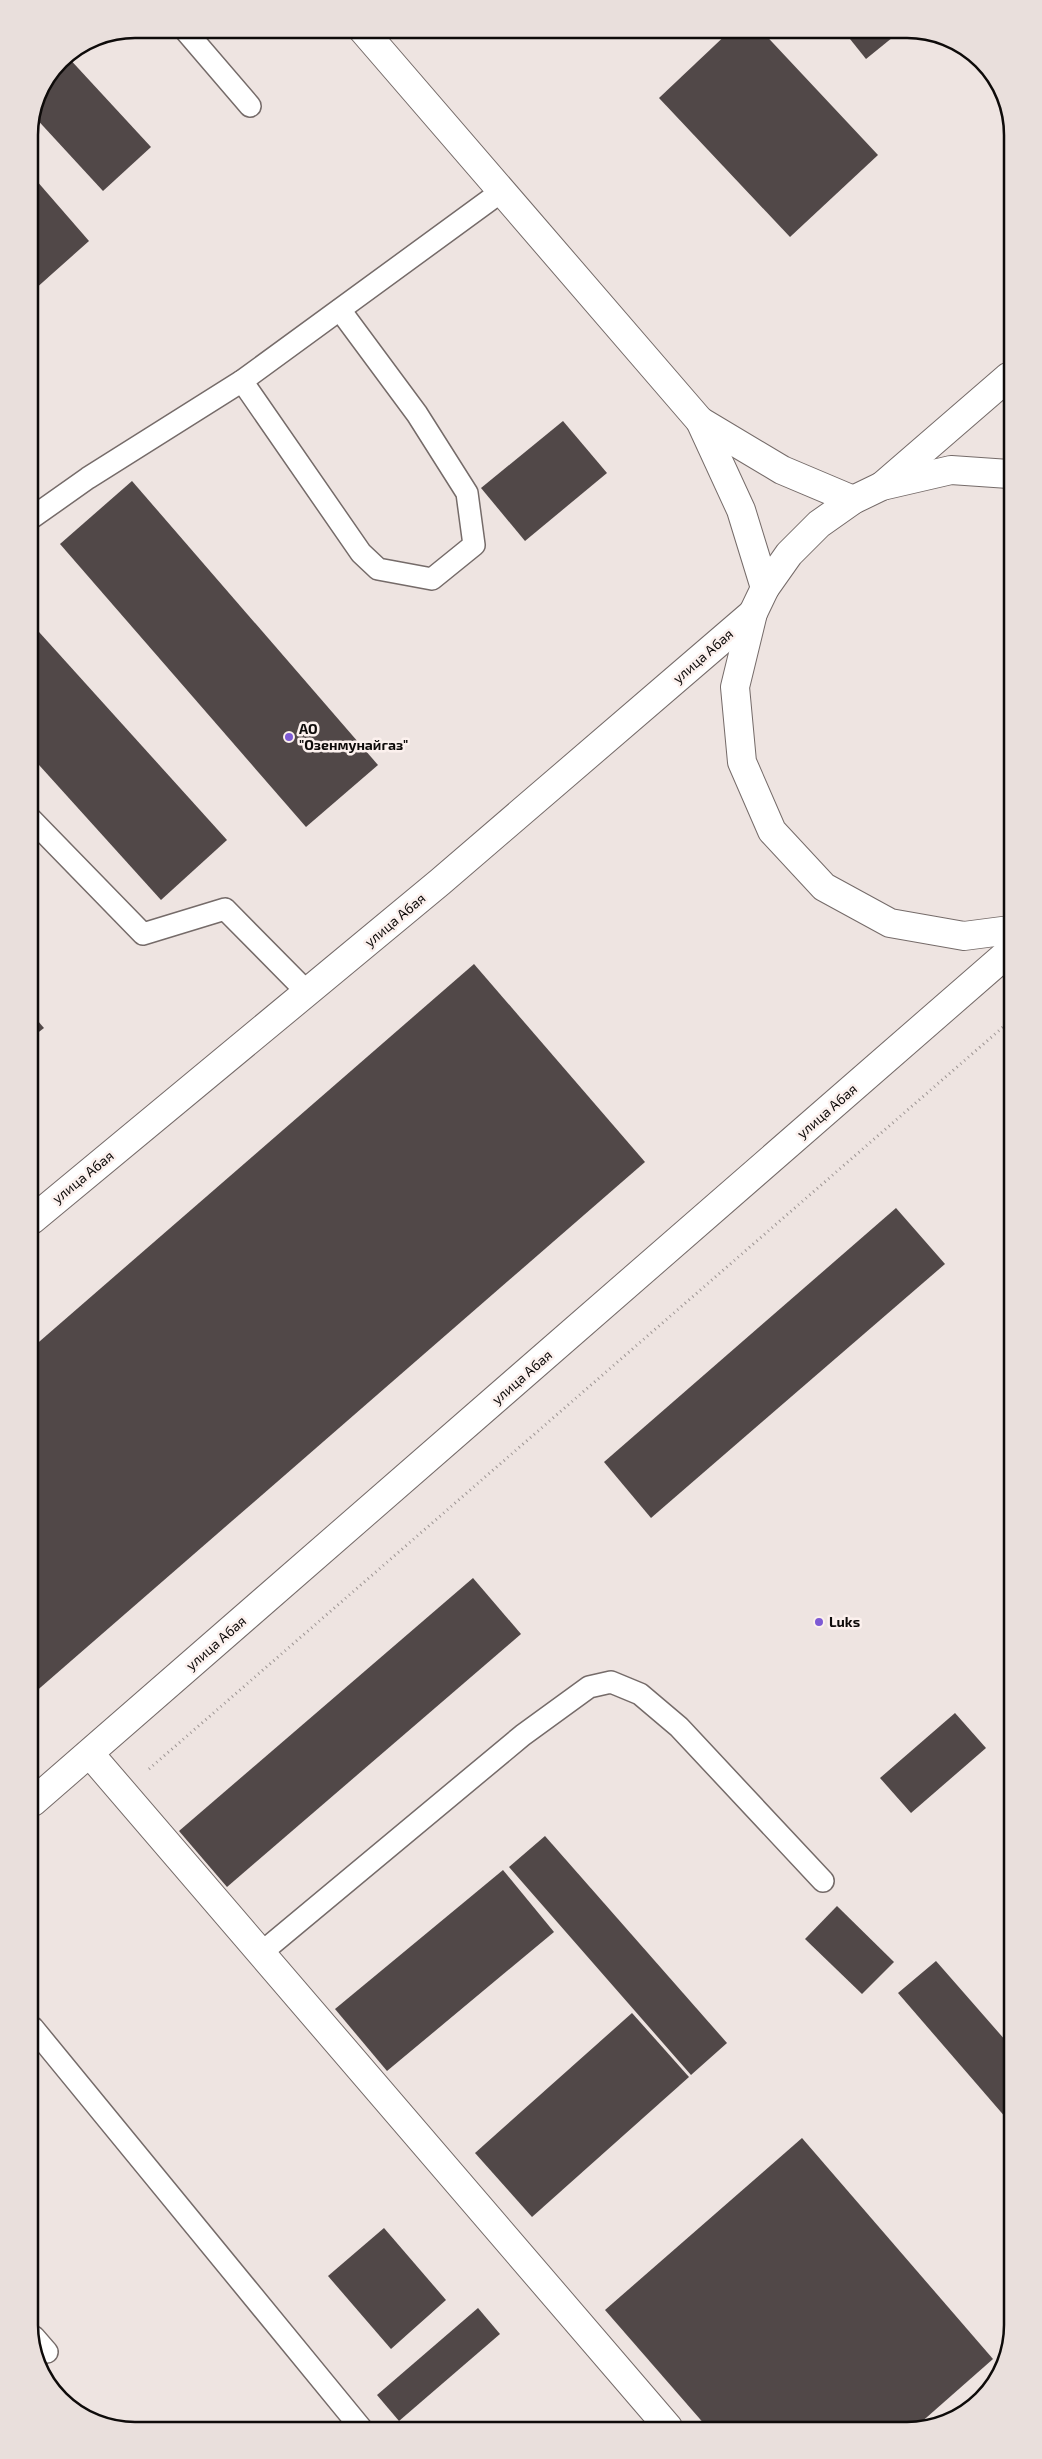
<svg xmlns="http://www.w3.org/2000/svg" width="1042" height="2459" viewBox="0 0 1042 2459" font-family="'Exo 2',sans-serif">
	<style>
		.building { fill: #514848 }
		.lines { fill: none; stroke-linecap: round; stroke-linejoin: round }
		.service-casing { stroke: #756b69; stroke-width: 24 }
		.minor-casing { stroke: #756b69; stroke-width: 30 }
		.tertiary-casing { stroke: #756b69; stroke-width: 30 }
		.path { stroke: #9e9694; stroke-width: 3; stroke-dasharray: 1 4; stroke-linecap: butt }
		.service { stroke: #fff; stroke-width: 21 }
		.minor { stroke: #fff; stroke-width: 28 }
		.tertiary { stroke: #fff; stroke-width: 28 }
		.poi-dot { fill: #7d5ad4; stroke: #fcf1ee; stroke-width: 2 }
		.labels { text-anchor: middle; stroke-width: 5; stroke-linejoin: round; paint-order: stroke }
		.street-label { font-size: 14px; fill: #0e0b0a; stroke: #fcf1ee }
		.poi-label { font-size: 14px; font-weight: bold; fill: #0e0b0a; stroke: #fcf1ee; text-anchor: start }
		.rim { fill: none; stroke: #0e0b0a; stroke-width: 2.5 }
	</style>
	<rect width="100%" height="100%" fill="#eee4e1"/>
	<g class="building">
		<path d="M732,29H760L878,155L790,237L659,98Z"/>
		<path d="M842,29H903L866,59Z"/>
		<path d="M66,55L151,147L103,191L32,114L37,94L60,59Z"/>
		<path d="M29,172L89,241L34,290L29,285Z"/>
		<path d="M563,421L607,473L525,541L481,488Z"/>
		<path d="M132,481L378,765L306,827L60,544Z"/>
		<path d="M30,622L227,840L161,900L30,755Z"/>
		<path d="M474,964L645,1162L33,1694L32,1348Z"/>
		<path d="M31,1013L44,1028L31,1038Z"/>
		<path d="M896,1208L945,1264L651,1518L604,1462Z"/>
		<path d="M473,1578L521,1634L227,1887L179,1831Z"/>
		<path d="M955,1713L986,1748L911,1813L880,1778Z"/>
		<path d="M545,1836L727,2043L691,2075L509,1867Z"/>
		<path d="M503,1870L554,1932L387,2071L335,2009Z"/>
		<path d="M837,1906L894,1962L862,1994L805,1939Z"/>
		<path d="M936,1961L1013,2049V2126L898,1993Z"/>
		<path d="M632,2013L689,2077L532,2217L475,2153Z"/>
		<path d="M802,2138L993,2359L918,2425L706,2426L605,2310Z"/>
		<path d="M384,2228L446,2300L391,2349L328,2276Z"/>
		<path d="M478,2308L500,2334L399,2421L377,2395Z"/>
	</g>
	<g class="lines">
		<g class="service-casing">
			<g id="service">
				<path d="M184,29L250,106"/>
				<path d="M242,381L361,553L378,569L432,579L474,545L467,493L417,414L340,310"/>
				<path d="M30,519L88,478L242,381L502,191"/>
				<path d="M31,819L143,934L225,909L307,992"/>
				<path d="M261,1953L523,1735L589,1687L611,1682L640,1694L679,1727L823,1881"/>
				<path d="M33,2028L361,2428"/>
				<path d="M34,2337L47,2352"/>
			</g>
		</g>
		<g class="minor-casing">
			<g id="minor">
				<path d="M882,486L1008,377"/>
				<path d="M32,1220L440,882L753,613"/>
				<path d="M90,1754L668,2427"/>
				<path d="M33,1802L1010,951"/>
			</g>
		</g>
		<g class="tertiary-casing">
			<g id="tertiary">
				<path d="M362,29L700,421L741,510L765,588"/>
				<path d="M700,421L782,470L853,500"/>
				<path d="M1009,474L951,470L882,486L853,500L819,524L789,554L765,588L753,613L735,687L742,762L772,831L824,887L890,923L964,936L1010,930"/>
			</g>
		</g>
		<path class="path" d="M149,1769L1010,1021"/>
		<use href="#service" class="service"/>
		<use href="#minor" class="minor"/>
		<use href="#tertiary" class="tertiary"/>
	</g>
	<g class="poi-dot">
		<circle cx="289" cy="737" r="5"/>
		<circle cx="819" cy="1622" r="5"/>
	</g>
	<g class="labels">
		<g class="street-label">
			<text transform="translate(703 656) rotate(-41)" y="5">улица Абая</text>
			<text transform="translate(395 920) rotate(-40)" y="5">улица Абая</text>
			<text transform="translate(827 1111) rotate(-41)" y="5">улица Абая</text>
			<text transform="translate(83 1177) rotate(-39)" y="5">улица Абая</text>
			<text transform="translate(522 1377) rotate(-41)" y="5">улица Абая</text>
			<text transform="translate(216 1643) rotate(-41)" y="5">улица Абая</text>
		</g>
		<g class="poi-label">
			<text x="299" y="734">АО<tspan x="299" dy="16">"Озенмунайгаз"</tspan></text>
			<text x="829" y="1627">Luks</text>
		</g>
	</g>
	<path d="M0 0H1042V2459H0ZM135 38H907A97 97 0 0 1 1004 135V2325A97 97 0 0 1 907 2422H135A97 97 0 0 1 38 2325V135A97 97 0 0 1 135 38Z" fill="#e9dfdc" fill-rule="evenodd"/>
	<path class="rim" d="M135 38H907A97 97 0 0 1 1004 135V2325A97 97 0 0 1 907 2422H135A97 97 0 0 1 38 2325V135A97 97 0 0 1 135 38Z"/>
</svg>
